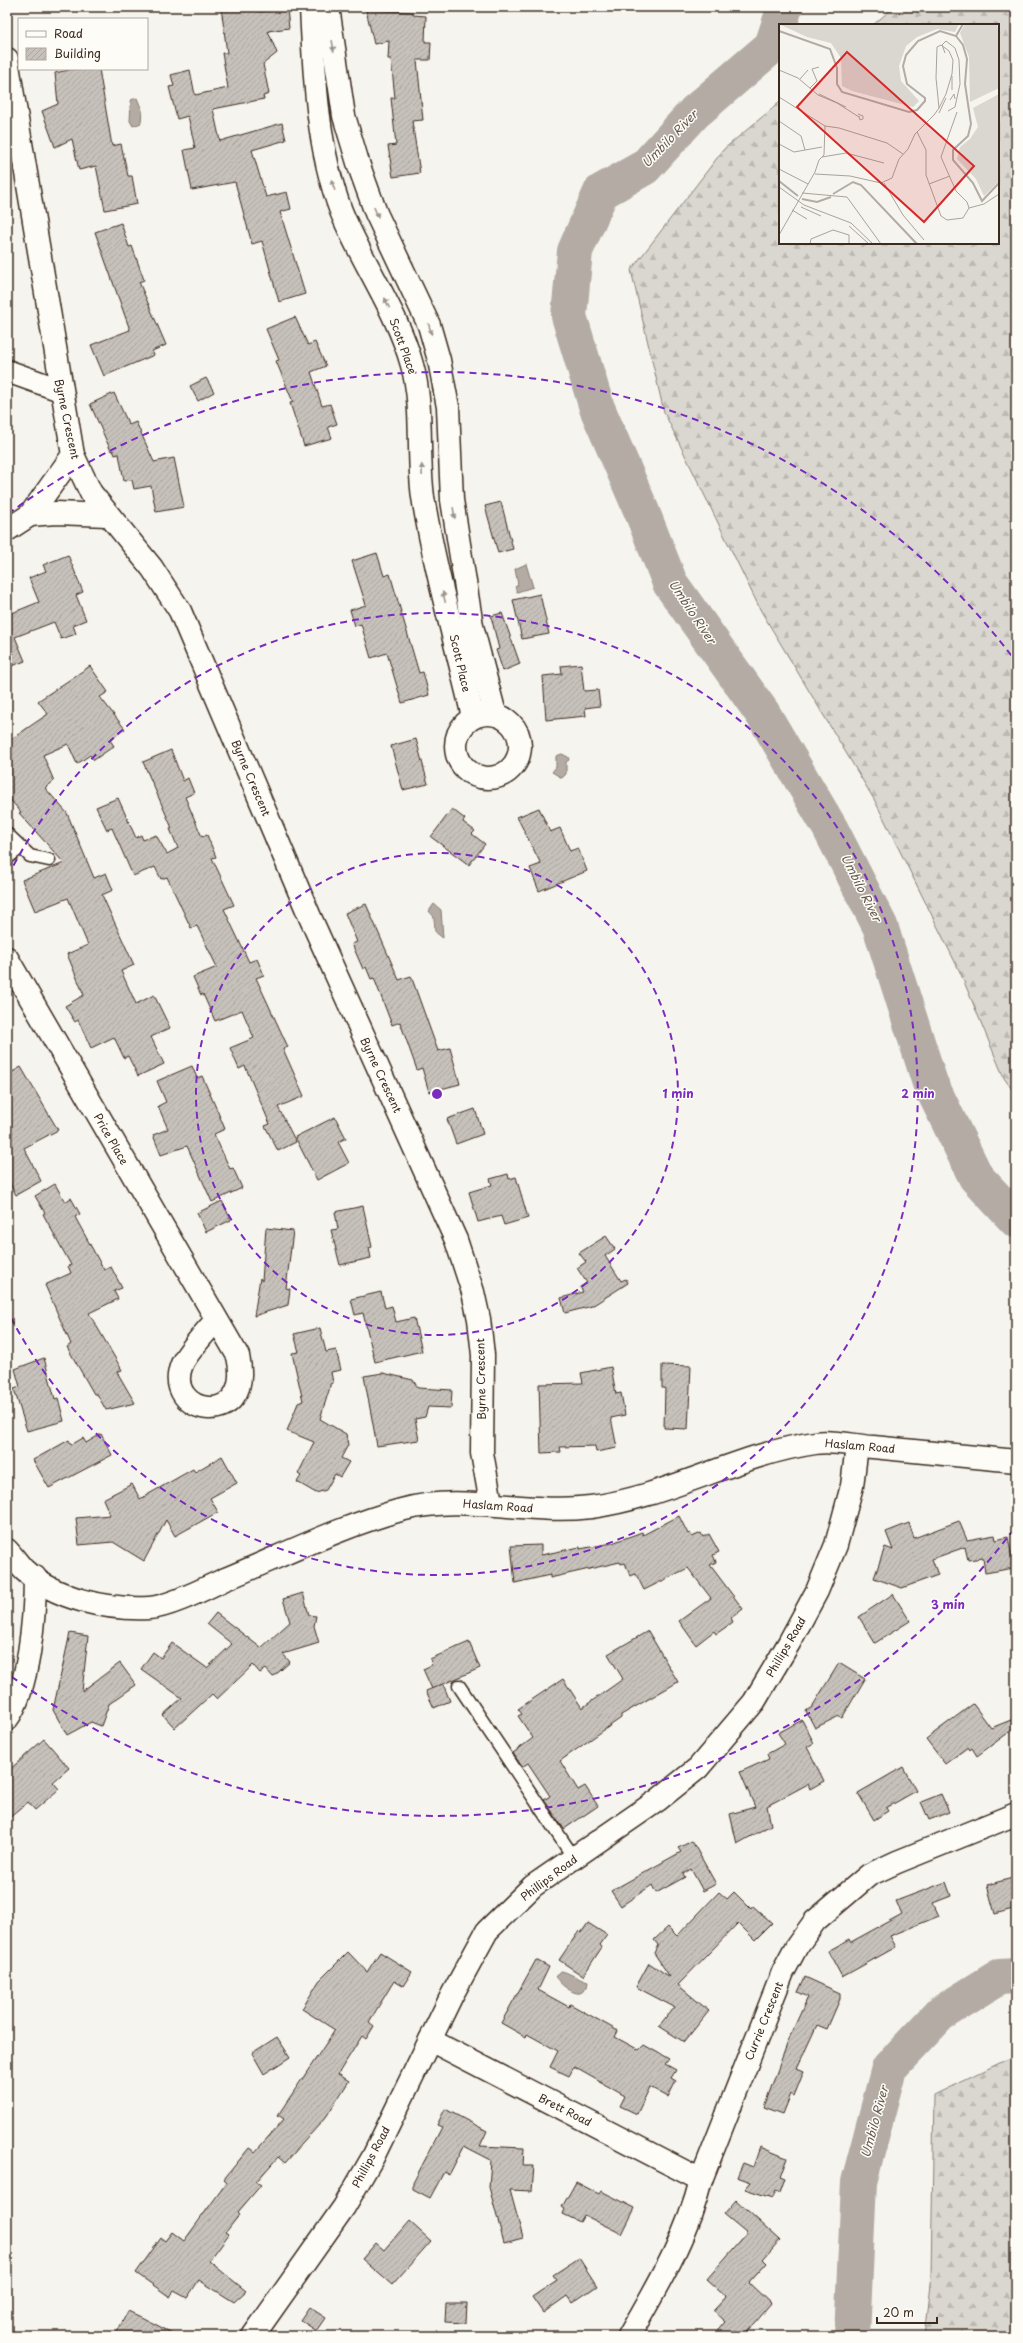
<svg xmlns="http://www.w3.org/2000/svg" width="1023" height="2343" viewBox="0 0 1023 2343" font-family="'Playpen Sans',sans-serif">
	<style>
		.forest { fill: url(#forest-firs); stroke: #8a8077 }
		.water { fill: #b4aca4; stroke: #84786e }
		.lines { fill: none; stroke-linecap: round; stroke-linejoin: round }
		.river { stroke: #b4aca4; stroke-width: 36 }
		.building { fill: url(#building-hatch); stroke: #3b2a1e }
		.lane-casing { stroke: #3b2a1e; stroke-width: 15 }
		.street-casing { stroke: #3b2a1e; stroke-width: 25 }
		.lane { stroke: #fdfcf7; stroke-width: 12 }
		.street { stroke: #fdfcf7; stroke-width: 22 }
		.oneway { fill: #9c938a }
		.ring { fill: none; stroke: #7b2cbf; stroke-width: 2; stroke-dasharray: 7 5 }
		.labels { text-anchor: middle; stroke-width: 3; stroke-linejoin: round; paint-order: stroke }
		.street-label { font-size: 11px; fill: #3b2a1e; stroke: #fdfcf7 }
		.water-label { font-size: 12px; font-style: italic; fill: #65584d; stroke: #fdfcf7 }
		.inset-river { fill: none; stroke: #b4aca4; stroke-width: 2 }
		.inset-road { fill: none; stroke: #aba39b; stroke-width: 1 }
		.view { fill: #d62828; fill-opacity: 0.15; stroke: #d62828; stroke-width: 2 }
		.inset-edge { fill: none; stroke: #3b2a1e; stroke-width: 2 }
		.centre { fill: #7b2cbf; stroke: #fdfcf7; stroke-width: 2 }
		.ring-label { font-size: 12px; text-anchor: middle; font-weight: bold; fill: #7b2cbf; stroke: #fdfcf7; stroke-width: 3; stroke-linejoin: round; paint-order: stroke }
	</style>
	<defs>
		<pattern id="forest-firs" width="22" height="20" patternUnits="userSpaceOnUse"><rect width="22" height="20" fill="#dad6d0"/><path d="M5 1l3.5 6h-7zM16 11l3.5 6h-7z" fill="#bcb8b2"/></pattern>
		<pattern id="building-hatch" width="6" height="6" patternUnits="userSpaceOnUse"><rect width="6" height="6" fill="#c7c1bb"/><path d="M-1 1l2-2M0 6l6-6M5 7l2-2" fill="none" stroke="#aca6a0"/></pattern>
	</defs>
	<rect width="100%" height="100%" fill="#f5f4ee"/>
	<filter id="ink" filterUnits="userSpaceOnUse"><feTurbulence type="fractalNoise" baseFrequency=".025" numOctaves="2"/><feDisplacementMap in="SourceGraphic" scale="8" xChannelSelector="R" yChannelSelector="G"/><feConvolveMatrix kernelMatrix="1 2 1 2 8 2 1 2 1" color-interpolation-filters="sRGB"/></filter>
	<g filter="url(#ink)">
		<g class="forest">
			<path d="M894,7H1016V1095L1004,1078L960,972L875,801L761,611L664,412L631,270L724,149L780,102V243H998V25H873Z"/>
			<path d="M1016,2055V2336H924L931,2275L934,2095Z"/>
		</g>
		<g class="water">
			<path d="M137,98L142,110L141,123L133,126L130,121L131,100Z"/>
			<path d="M526,564L533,587L517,592L515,587L518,585L515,569Z"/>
			<path d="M562,754L568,757L569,760L566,762V774L562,778L552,772L556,767V756Z"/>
			<path d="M434,904L441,910L443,938C431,929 436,933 434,919C434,915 431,914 429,911Z"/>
			<path d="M561,1971C566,1971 580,1980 588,1982L587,1987C585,1989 583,1992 580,1993C574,1995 558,1983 556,1977Z"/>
		</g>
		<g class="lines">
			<g class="river">
				<path d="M785,7L772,46L695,112L645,167L601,192L575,251L569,316L597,408L642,512L670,583L763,714L830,828L880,926L930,1083L976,1177L1016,1220"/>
				<path d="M852,2336L859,2182L889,2068L940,2014L999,1977L1016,1976"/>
			</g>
		</g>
		<g class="building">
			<path d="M221,7H258L259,12L287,9L289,28L268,31L277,53L263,64L269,94L263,96L264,99L213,109L220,141L282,123L286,140L252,150L266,197L287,192L291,209L280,212L305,294L279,302L262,241L252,244L235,182L192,190L184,150L195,148L188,116L177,119L169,87L174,86L171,75L190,70L195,95L228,88L222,53H227Z"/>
			<path d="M366,10L413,12V15L426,16L425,42H431L430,60H417L423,120L412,121L420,173L393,177L388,146L396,145L391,98H395L391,59H388L389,41L374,44Z"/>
			<path d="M73,69H99L112,146L121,144L128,176H132L137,204L105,210L96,166L79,170L72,139L55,147L42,111L58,104L55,73Z"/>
			<path d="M121,223L129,247L132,246L144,280L139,282L166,345L152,351L154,355L104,376L91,345L130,330L95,232Z"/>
			<path d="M295,317L308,345L315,342L326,366L311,372L322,406L330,404L337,424L328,427L332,438L304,446L290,403L293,402L276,361L279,360L266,329Z"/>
			<path d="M206,378L214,392L198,401L190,386Z"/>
			<path d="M114,393L129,425L136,422L154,462L174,458L184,507L156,512L151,486L134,489L132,480L124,481L119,454L115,455L113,450L111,451L90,404Z"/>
			<path d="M501,502L513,549L498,553L485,506Z"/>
			<path d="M377,553L384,576L390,574L419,673L423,672L429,695L402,703L387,653L371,658L361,624L355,626L350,610L366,605L352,561Z"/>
			<path d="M68,555L83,592L76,595L86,620L73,625L76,634L61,639L54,622L15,637L25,661L7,668V615L39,602L29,578L46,571L43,565Z"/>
			<path d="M540,594L549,634L522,639L513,600Z"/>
			<path d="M502,613L520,664L503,671L496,650L499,649L491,616Z"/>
			<path d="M581,664L584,691L598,690L600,706L585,708L586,716L546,720L543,676L562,674L561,666Z"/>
			<path d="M90,666L108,692L100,697L125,729L110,740L114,746L94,760L90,755L77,764L68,744L43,755L54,781L45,788L67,813L94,878L106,873L113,890L102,895L134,965L121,971L136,1004L154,995L170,1028L151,1037L164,1064L138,1076L128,1056L124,1058L114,1037L91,1048L78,1020L75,1022L65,1006L84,995L67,954L88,945L68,898L35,911L22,880L64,863L19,813L21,812L7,796V742L48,714L38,701Z"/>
			<path d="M416,739L428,784L403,790L391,746Z"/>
			<path d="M171,750L183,781L188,778L194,793L185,797L202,837L207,835L216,857L212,858L234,905L224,909L249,962L257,959L264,975L256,978L288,1047L283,1049L304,1096L278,1107L296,1142L278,1151L265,1126L270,1124L245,1066L239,1069L230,1048L254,1038L242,1010L215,1021L203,994L201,995L193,977L217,967L197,926L191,928L167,877L161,879L155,867L133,876L112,828L107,830L96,807L118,798L136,838L141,835L143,840L156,835L167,854L178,848L170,829L172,828L143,762Z"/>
			<path d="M539,808L550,832L560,828L570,851L578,848L587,871L539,891L530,868L541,864L517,817Z"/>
			<path d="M452,809L465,819L463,822L475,831L472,834L485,844L469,865L431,837Z"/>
			<path d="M366,904L399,980L411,976L438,1051L450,1048L460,1084L429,1092L422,1068L417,1070L400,1022L392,1025L374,978L371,979L366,967L363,969L352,944L357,942L345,913Z"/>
			<path d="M192,1066L197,1078L202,1076L217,1110L225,1129L214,1134L230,1169L233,1168L242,1188L212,1202L187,1146L161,1155L153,1135L168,1129L158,1106L166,1102L157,1081Z"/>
			<path d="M21,1067L58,1130L24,1148L41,1181L16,1195L7,1178V1075Z"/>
			<path d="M475,1109L483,1134L456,1144L447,1119Z"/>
			<path d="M335,1117L346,1138L338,1142L349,1163L317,1180L295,1137Z"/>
			<path d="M508,1174L509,1179L516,1177L528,1218L504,1225L501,1216L478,1222L469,1192L492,1185L490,1179Z"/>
			<path d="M55,1184L65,1202L71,1198L80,1214L75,1217L104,1270L111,1267L122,1288L114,1291L118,1299L89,1313L122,1370L117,1372L135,1403L106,1410L97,1394H94L67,1347L71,1344L45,1285L71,1273L68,1266L71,1265L43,1214L45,1213L35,1196Z"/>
			<path d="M222,1201L231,1220L206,1232L197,1213Z"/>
			<path d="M363,1206L372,1247L369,1248L371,1258L340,1265L331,1230L338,1229L335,1212Z"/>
			<path d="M266,1228L293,1231L286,1288L290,1289L288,1305L254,1316L260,1278L262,1281Z"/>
			<path d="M606,1236L615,1249L605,1256L621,1281L626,1279L628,1283L592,1306L565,1313L561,1298L583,1292L580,1287L587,1283L577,1268L586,1262L579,1253Z"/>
			<path d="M381,1292L385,1308L392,1306L396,1322L414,1318L422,1351L375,1362L363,1313L355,1315L351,1299Z"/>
			<path d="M320,1328L326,1352L336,1350L341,1370L331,1372L333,1383L330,1384V1387L320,1419L346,1434L348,1445L341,1458L349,1462L340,1477L335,1474L326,1490L316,1493L297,1482L301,1476L298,1474L314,1442L287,1431L298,1403L303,1401L292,1353L299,1352L294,1334Z"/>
			<path d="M44,1358L55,1399L58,1398L64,1421L27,1431L14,1389L20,1387L15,1369Z"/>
			<path d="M662,1365L691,1366L688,1429L664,1428L665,1388H662Z"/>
			<path d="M611,1367L616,1394L621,1393L625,1415L611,1418L617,1448L596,1452L595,1446L560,1447L561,1452L541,1453L539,1384L583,1383L581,1373Z"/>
			<path d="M383,1373L413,1380L418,1388L452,1390L451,1408L428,1407L425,1417L415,1419L419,1440L377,1446L364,1376Z"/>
			<path d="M101,1434L112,1455L49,1488L33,1460L69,1440L71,1445L83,1438L86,1443Z"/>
			<path d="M222,1456L237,1483L210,1498L218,1512L175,1536L166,1520L144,1561L113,1542L79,1545L76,1518L110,1515L103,1499L132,1484L140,1499L193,1469L195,1472Z"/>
			<path d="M679,1516L688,1534L690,1533L692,1537L701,1533L703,1537L709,1534L719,1552L713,1555L716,1562L710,1565L743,1609L731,1618L733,1622L716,1634L714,1631L696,1645L679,1621L711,1598L688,1568L644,1590L636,1574L630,1576L625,1563L621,1564L620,1562L550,1578V1575L515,1583L511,1546L541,1545V1555L580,1547V1549L612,1543L642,1532L643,1535Z"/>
			<path d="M959,1521L967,1540L995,1535L996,1540L1008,1537L1014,1568L985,1573L983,1558L968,1560L965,1547L932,1559L938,1575L902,1588L874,1578L885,1547L893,1550L886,1532L909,1523L914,1538Z"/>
			<path d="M303,1593L309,1615L316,1616L314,1626L319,1643L283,1654L290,1662L273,1677L266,1669L260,1673L253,1665L217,1699L212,1694L175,1728L163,1715L182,1698L141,1669L153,1652L161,1658L172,1643L207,1668L232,1644L207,1624L216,1613L261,1648L290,1622L283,1599Z"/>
			<path d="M893,1594L910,1621L875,1643L859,1617Z"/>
			<path d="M648,1631L678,1682L621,1715V1718L560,1761L578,1790L585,1786L598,1806L564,1829L544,1800L550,1796L528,1763L522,1767L513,1753L533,1738L518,1716L522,1714L518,1709L563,1679L582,1708L623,1679L608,1654Z"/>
			<path d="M70,1633L88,1636L82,1691L120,1663L136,1685L109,1704L101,1726L91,1722L67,1735L53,1710Z"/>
			<path d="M469,1642L480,1668L432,1689L423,1669L432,1665L430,1659Z"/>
			<path d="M839,1663L865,1679L842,1718L839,1716L815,1728L806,1711L812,1707Z"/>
			<path d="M443,1684L450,1701L434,1708L426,1691Z"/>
			<path d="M973,1704L991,1728L1016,1718V1727L977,1756L972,1748L970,1750L968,1747L945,1764L926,1739Z"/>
			<path d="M802,1720L814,1743L807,1747L824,1781L810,1789L808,1784L767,1806L771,1825L737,1844L730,1814L755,1807L740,1772L769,1759L767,1754L785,1744L778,1733Z"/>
			<path d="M44,1739L69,1768L53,1782L59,1789L35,1810L28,1802L7,1820V1772Z"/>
			<path d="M903,1767L916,1791L886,1808L888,1811L874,1820L858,1793Z"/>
			<path d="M941,1794L949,1812L929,1820L921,1802Z"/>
			<path d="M692,1841L716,1884L703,1891L691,1869L683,1874L685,1877L656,1893L652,1885L621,1906L611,1891L681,1852L678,1848Z"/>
			<path d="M1016,1877V1908L995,1914L987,1885Z"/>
			<path d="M946,1882L951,1896L933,1903L939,1916L890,1936L896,1947L842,1977L828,1951L850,1939L851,1942L902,1914L896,1901Z"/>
			<path d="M719,1892L727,1899L734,1892L751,1909L753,1906L772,1923L755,1940L738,1923L678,1985L709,2011L684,2042L659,2026L674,2007L636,1987L649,1963L670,1977L654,1953L658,1945L654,1940L668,1927L677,1936Z"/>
			<path d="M588,1923L607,1935L600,1945L602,1947L583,1976L559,1960L579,1931L581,1933Z"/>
			<path d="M348,1952L367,1972L380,1952L412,1972L403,1986L394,1981L369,2022L374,2026L366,2039L362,2036L338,2074L349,2081L326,2117L285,2163L278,2157L256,2182L261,2185L238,2212L240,2214L226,2232L229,2234L209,2261L246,2291L234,2302L199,2280L187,2298L174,2291L170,2297L136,2273L161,2238L165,2241L172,2232L184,2241L227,2182L224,2179L249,2148L255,2152L284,2119L278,2115L335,2030L302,2009L319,1981Z"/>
			<path d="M536,1960L549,1967L538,1990L569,2007L570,2004L618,2031L615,2037L639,2050L644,2045L669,2059L665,2064L676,2070L671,2078L676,2081L668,2097L650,2087L637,2114L620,2106L625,2096L574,2067L569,2076L550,2067L558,2051L527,2034L526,2037L501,2023Z"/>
			<path d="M805,1977L840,1993V1999L827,2029L817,2025L797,2068L804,2071L794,2096L791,2094L783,2114L764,2107L790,2036L808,1997L798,1992Z"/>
			<path d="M277,2037L290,2057L264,2074L252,2053Z"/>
			<path d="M445,2109L487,2131L480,2146L524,2148L523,2166H534L532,2191L510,2190L523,2238L504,2243L489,2187L491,2160L464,2146L449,2175L444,2172L430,2198L413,2189V2183L442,2127L437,2125Z"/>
			<path d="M760,2147L787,2158L780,2177L785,2179L780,2193L775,2191L772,2198L745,2189L751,2182L737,2177L743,2163L753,2167Z"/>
			<path d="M576,2182L599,2194L601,2191L635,2208L622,2234L584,2215L580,2222L563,2214L565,2209L562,2207Z"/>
			<path d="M736,2200L780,2240L763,2259L767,2263L749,2283L771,2304L744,2336H714L726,2322L713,2310L726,2296L707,2279L747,2233L724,2214Z"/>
			<path d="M409,2221L431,2241L392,2285L362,2259L376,2243L384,2250Z"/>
			<path d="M579,2258L597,2286L572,2303L567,2296L543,2313L532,2297L557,2280L553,2275Z"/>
			<path d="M446,2303H467L466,2323L445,2322Z"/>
			<path d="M309,2307L326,2318L317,2331L300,2320Z"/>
			<path d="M128,2311L143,2318L178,2336H115Z"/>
		</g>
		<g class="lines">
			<g class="lane-casing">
				<g id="lane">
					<path d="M7,834L30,856L49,860"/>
					<path d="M7,858L20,848"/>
					<path d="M459,1686L574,1858"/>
				</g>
			</g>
			<g class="street-casing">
				<g id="street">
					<path d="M311,7C314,73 317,148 341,211C362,263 397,310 412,365C424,408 417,454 423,497C435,571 456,644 473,717"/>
					<path d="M328,7L344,116L359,166L376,213L429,325L439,360L448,407L452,500L472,626L495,714"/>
					<path d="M7,59L73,455L91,493L152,568L180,611L310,917L456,1240L473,1292L479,1319L483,1355L482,1453L491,1503"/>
					<path d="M7,371L60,390"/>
					<path d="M30,515L56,513L107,515"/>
					<path d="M7,530L30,515L73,455"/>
					<circle cx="488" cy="746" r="32"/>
					<path d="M7,958L238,1356C255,1432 161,1416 182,1364C188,1351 206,1332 216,1320"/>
					<path d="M7,1550C13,1556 18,1564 24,1570C55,1599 108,1610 149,1608C169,1607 204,1589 223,1580C282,1556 339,1527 401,1510C464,1493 527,1515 591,1507C668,1497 738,1454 815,1443C834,1440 855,1446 873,1447C921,1452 968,1456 1016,1461"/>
					<path d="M7,1719C29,1690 35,1614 35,1577"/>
					<path d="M430,2040L701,2180"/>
					<path d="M253,2336L344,2207L373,2157L452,1995L487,1931L533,1886L658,1800L698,1768L754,1702L789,1643L817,1591L836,1545L852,1486L857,1446"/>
					<path d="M629,2336C658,2285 687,2237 701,2180L783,1972L797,1946L815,1921L869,1875L897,1862L1016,1814"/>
				</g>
			</g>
			<use href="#lane" class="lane"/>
			<use href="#street" class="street"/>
		</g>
		<defs><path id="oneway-solid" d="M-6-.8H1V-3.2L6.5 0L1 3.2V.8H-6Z"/></defs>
		<g class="oneway">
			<use href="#oneway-solid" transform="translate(333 46) rotate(81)"/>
			<use href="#oneway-solid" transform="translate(333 185) rotate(-108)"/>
			<use href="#oneway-solid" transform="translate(376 212) rotate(68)"/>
			<use href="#oneway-solid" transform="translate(387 303) rotate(-115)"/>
			<use href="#oneway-solid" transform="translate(430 329) rotate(74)"/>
			<use href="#oneway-solid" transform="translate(422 470) rotate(-92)"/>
			<use href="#oneway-solid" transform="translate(454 513) rotate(81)"/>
			<use href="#oneway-solid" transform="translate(444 597) rotate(-104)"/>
		</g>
	</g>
	<g class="ring">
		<circle cx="437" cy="1094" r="241"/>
		<path d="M8 876A481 481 0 1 1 8 1312"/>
		<path d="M1014 1529A722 722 0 0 1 8 1674M8 514A722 722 0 0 1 1014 659"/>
	</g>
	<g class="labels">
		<g class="street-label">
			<text transform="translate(403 346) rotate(70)" y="4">Scott Place</text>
			<text transform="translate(67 419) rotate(78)" y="4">Byrne Crescent</text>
			<text transform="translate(460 663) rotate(77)" y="4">Scott Place</text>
			<text transform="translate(251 778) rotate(67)" y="4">Byrne Crescent</text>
			<text transform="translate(381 1075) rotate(65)" y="4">Byrne Crescent</text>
			<text transform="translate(111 1139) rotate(60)" y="4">Price Place</text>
			<text transform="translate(481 1379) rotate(-91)" y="4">Byrne Crescent</text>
			<text transform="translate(860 1446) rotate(5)" y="4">Haslam Road</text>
			<text transform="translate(498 1506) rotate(4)" y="4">Haslam Road</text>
			<text transform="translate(786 1647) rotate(-60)" y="4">Phillips Road</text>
			<text transform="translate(549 1878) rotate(-37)" y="4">Phillips Road</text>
			<text transform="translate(764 2021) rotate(-68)" y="4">Currie Crescent</text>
			<text transform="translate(565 2110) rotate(27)" y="4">Brett Road</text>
			<text transform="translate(371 2157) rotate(-62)" y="4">Phillips Road</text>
		</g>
		<g class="water-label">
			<text transform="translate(670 139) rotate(-46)" y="4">Umbilo River</text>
			<text transform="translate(692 612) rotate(56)" y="4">Umbilo River</text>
			<text transform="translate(861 888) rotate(63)" y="4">Umbilo River</text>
			<text transform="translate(875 2122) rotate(-75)" y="4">Umbilo River</text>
		</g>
	</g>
	<g transform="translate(779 24)">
		<rect width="220" height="220" fill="#f5f4ee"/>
		<path d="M0,0H180L176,8L158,5L138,13L127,22L120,42L122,57L140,77L134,83L73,67L63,62L62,34L52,19L28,13ZM186,0H218L220,11V64L191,78L190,33L181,9ZM220,70V157L205,172L197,155L178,135L181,123L191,115L199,103L194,84Z" fill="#dad6d0"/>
		<path class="inset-river" d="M0,7L51,25L58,44V60L63,68L130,88L138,86L146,77V74L128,60L124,42L127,31L139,17L161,7L177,12L184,21L188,35L186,60L192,100L189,112L174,126V136L194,159L203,177L220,159M177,12L184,0M0,157L19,172M54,170L74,158L82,161L138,220M23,175L38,178L52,173"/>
		<path class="inset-road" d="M166,29L163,21L167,17L176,24L180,36L181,60L176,83L169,87M0,46L19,54L39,71L58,79L80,93M173,52V66M21,55L29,46M31,64L38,57L33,45L40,43M40,70L67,83M0,73L46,102L60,104L108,119L124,130M171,76L175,70L176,75M178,88L162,133L177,167L188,178L190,184M160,89L167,74M79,90L84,92V95L81,96L80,92M0,97L22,112L26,126M138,108L147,126V151L162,192L168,196L184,194L190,184L205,180L220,170M0,120L15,128L43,123M43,133L67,129L105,139M0,145L29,160M36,150L71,152L102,159L113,154L120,135L129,125L136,110L155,91L160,84L167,70L173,50L174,36L170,27L162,21L158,23L157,54L160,84M105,159L124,191L145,216M150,160L171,152M0,163L25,181L72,199L94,220M23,169L68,173L102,220M22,183L42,192M13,186L28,195M70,202L90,220M0,211L36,148L40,136L45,131L46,102M31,220L32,215L54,206L70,211V220"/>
		<path class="view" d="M68,28L195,142L145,198L18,83Z"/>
		<rect width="220" height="220" class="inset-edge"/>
	</g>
	<circle cx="437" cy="1094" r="6" class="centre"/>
	<g class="ring-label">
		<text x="678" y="1098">1 min</text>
		<text x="918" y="1098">2 min</text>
		<text x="948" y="1609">3 min</text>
	</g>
	<rect width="1023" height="2343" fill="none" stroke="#fdfcf7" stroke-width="24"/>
	<rect x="12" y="12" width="999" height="2319" fill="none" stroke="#3b2a1e" stroke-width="1.5" filter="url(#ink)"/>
	<rect x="18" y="18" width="130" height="52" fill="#fdfcf7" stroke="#afa8a0"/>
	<rect x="26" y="31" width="20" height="6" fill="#fdfcf7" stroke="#afa8a0"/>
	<text x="54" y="38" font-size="12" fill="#3b2a1e">Road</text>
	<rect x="26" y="48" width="20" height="12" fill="url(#building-hatch)" stroke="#afa8a0"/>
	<text x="54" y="58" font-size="12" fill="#3b2a1e">Building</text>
	<path d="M877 2317v6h60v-6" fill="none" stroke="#3b2a1e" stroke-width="2"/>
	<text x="883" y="2317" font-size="12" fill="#3b2a1e" stroke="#fdfcf7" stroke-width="3" paint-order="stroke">20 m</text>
</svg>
